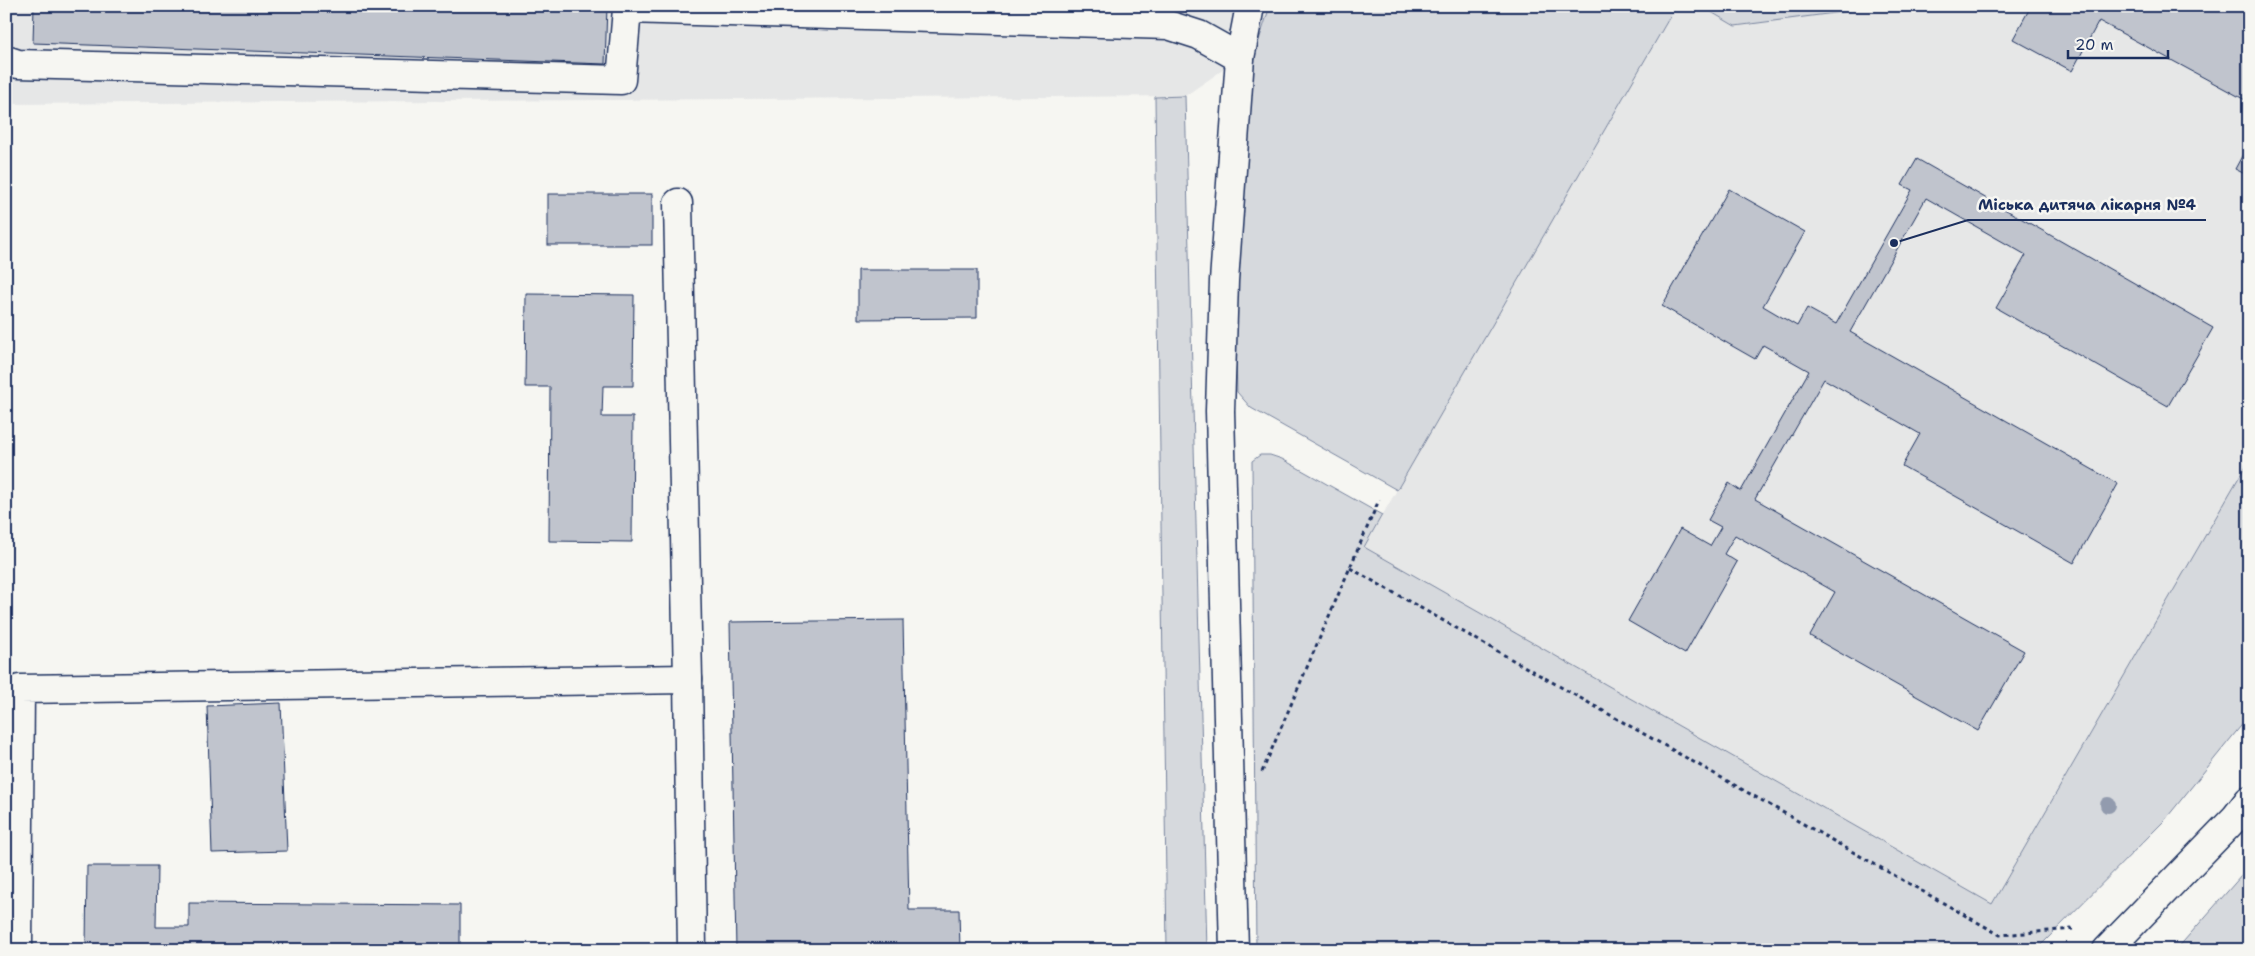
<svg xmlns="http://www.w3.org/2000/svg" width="2255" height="956" viewBox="0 0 2255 956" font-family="'Shantell Sans',sans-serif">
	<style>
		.built { fill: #e6e7e7 }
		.green { fill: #d6d9dd; stroke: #78849e }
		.building { fill: #c0c4cd; stroke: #1b2f5e }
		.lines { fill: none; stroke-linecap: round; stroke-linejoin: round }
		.minor-casing { stroke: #1b2f5e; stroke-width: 31 }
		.major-casing { stroke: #1b2f5e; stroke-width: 31 }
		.path { stroke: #1b2f5e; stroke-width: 3; stroke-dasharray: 4 4; stroke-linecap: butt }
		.minor { stroke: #f6f6f2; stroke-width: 28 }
		.major { stroke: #f6f6f2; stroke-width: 28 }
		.tree { fill: #929bae }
		.leader { fill: none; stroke: #1b2f5e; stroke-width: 2 }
		.callout-dot { fill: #1b2f5e; stroke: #f6f6f2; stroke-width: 2 }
		.callout-label { font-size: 15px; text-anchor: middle; font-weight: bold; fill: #1b2f5e; stroke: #f6f6f2; stroke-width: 5; stroke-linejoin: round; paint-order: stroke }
	</style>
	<rect width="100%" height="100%" fill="#f6f6f2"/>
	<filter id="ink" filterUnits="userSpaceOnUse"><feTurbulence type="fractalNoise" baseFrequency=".02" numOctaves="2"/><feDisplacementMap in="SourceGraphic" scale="10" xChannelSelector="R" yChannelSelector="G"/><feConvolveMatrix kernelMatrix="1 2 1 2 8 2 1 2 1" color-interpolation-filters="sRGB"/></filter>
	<g filter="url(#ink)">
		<g class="built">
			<path d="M6,6H1270L1253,59L1240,58L1185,96L6,104Z"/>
			<path d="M1676,6H1701L1735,26L1849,11L1853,6H2249V460L1992,904L1364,547Z"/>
		</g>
		<g class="green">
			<path d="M1270,6H1676L1397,490L1251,408L1237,392L1234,282L1253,59Z"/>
			<path d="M1701,6H1853L1850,11L1735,26Z"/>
			<path d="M1185,96L1207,950H1167L1155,97Z"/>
			<path d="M1260,455H1270L1282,459L1382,515L1364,547L1992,904L2249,460V716L2164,821L2036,950H1256L1252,461Z"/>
			<path d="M2249,867V950H2176Z"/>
		</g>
		<g class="building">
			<path d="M34,6H607L605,64L33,43Z"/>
			<path d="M2031,6H2249V102L2099,21L2072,71L2013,39Z"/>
			<path d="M2249,143V176L2235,169Z"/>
			<path d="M1917,159L2213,328L2168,406L1996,308L2026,255L1926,198L1850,332L2118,484L2074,563L1902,466L1920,434L1824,379L1755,499L2024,651L1978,731L1810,636L1835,592L1735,535L1724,554L1737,562L1685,654L1628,621L1680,529L1710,546L1721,527L1708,520L1729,483L1741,491L1809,371L1763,345L1755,359L1662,306L1729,189L1805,232L1763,306L1797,326L1807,308L1836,324L1912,190L1902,185Z"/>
			<rect x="548" y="194" width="104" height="51"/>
			<path d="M858,270H977V318L858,319Z"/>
			<path d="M526,294L634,295L633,386H603L602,417H633L632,542L549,541L550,387H525Z"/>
			<path d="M903,620L909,910H959L960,950H736L730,622Z"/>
			<path d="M281,703L287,851L212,853L207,706Z"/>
			<path d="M87,866H157L156,927H189V903L460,905V950H32V947H86Z"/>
		</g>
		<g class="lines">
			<g class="minor-casing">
				<g id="minor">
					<path d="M627,6V9L1168,25L1199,35L1240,58"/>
					<path d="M6,60L18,64L621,80L627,9"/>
					<path d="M678,203L688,679"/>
					<path d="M18,950L20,689L688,679L692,950"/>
					<path d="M1234,950L1220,411L1224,281L1240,58L1250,6"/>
				</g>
			</g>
			<g class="major-casing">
				<path id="major" d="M2107,950L2236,817L2249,800"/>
			</g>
			<g class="path">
				<path d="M1350,568L2000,935L2073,929"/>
				<path d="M1262,772L1379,500"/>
			</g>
			<use href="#minor" class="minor"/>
			<use href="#major" class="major"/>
		</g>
		<circle class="tree" cx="2108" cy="805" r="8"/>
	</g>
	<path class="leader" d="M1894 243L1968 220H2206"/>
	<circle class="callout-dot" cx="1894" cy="243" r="5"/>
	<g class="callout-label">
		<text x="2087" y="210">Міська дитяча лікарня №4</text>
	</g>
	<rect width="2255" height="956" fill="none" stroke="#f6f6f2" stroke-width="25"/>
	<rect x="12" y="12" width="2230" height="931" fill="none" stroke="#1b2f5e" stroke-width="2" filter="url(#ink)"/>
	<path d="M2068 50v8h100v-8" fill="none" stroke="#1b2f5e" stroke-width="2.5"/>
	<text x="2075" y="50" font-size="15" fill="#1b2f5e" stroke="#f6f6f2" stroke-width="4" paint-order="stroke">20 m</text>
</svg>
